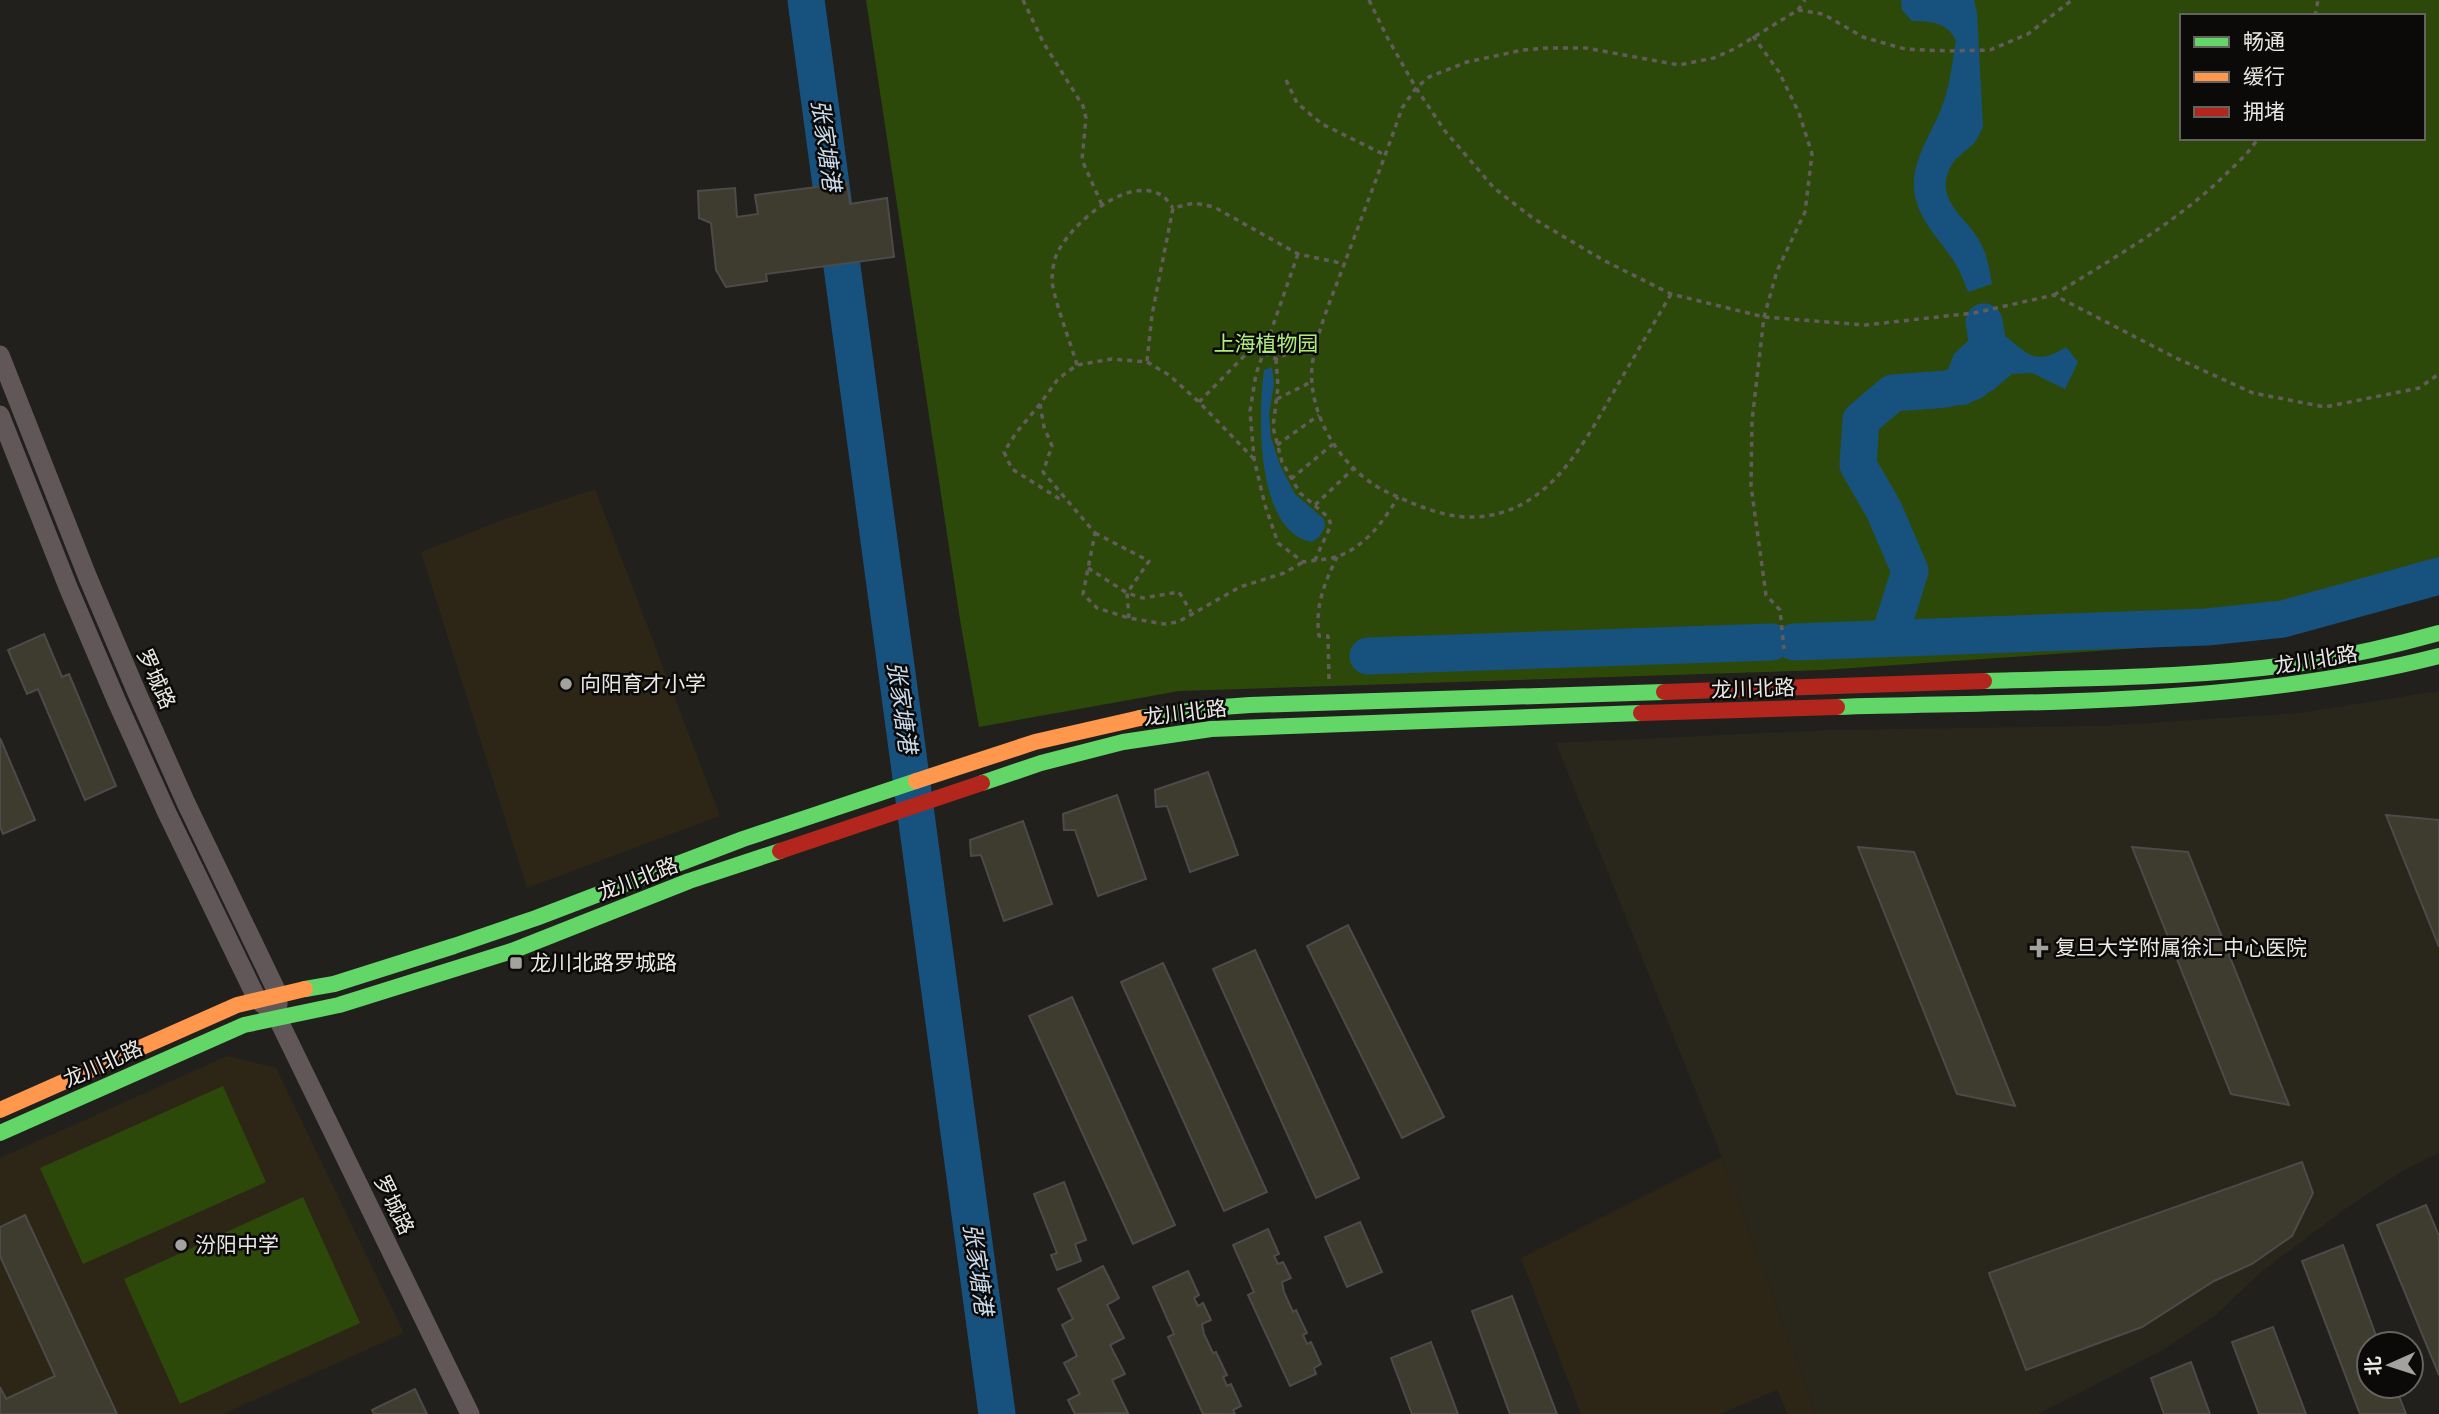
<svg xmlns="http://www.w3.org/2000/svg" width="2439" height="1414" viewBox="0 0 2439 1414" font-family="'Fira Sans','Noto Sans SC',sans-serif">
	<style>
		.built { fill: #29261c }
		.education { fill: #2d2617 }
		.green { fill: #2d490a; fill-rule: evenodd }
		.water { fill: #17527e }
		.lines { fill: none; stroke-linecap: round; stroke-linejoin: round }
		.river { stroke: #17527e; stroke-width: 37 }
		.building { fill: #3e3b2f; stroke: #4c4b49; stroke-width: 2 }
		.path { stroke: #635c5c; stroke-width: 3.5; stroke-dasharray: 5 5; stroke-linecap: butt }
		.street { stroke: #625758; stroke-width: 19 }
		.fast { stroke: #63d668; stroke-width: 16 }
		.slow { stroke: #ff974d; stroke-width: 16 }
		.jam { stroke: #b3261e; stroke-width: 16 }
		.poi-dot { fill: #a3a29f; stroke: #0b0a08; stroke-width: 2.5 }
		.labels { text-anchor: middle; stroke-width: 5; stroke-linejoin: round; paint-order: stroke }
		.park-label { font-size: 21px; fill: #b0ec7a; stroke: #0b0a08 }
		.street-label { font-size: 21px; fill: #e9e8e5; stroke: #0b0a08 }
		.poi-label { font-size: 21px; fill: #e9e8e5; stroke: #0b0a08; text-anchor: start }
		.water-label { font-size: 23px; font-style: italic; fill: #cadcee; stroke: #0b0a08 }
	</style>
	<rect width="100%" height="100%" fill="#21201d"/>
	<path class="built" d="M2439,691V1153L2404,1170L2345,1209L2261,1272L2216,1315L2161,1351L2038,1414H1816L1722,1157L1556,743L1830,730L2103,726L2299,713Z"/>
	<g class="education">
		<path d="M595,489L720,816L527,888L421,552L508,518Z"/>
		<path d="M227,1056L276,1068L404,1333L223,1414H0V1158Z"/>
		<path d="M1722,1157L1816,1414H1788L1777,1390L1719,1414H1581L1521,1258Z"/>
	</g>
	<g class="green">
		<path d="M866,0H2439V587L2369,609L2213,643L1823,670L1179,691L979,727L961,626ZM2182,16H2423V138H2182Z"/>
		<path d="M223,1086L266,1182L83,1264L40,1168Z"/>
		<path d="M303,1197L360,1323L180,1404L124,1279Z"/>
	</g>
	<g class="water">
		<path d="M1901,0H1974L1977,13L1983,127C1980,132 1978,138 1975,142C1966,152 1954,157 1949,170C1936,200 1964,216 1977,237C1987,252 1989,267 1992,284L1968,292C1964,282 1961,272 1955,263C1942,242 1922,224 1916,200C1907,167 1930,137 1941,109C1950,88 1952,63 1956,41C1948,22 1930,21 1912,21L1902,10Z"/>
		<path d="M2007,337C2030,358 2039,364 2066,347L2078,362L2065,389L2032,373L2012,374L1993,390L1966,405H1947L1940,390L1954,354L1969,340Z"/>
		<path d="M1272,367L1274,384L1269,415L1271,438L1280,465L1295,494L1324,519L1325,527L1319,537L1312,542C1255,532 1258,413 1264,370Z"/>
	</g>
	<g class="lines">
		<g class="river">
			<path d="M806,0L997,1414"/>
			<path d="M1889,638L1910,571L1884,510L1858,465L1861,420L1893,393L1946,389L1972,382C1989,357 1990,353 1984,322"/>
			<path d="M1794,642L2207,627L2283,619L2439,576"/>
			<path d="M1368,656L1772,642"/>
		</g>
	</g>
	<g class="building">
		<path d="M847,183L850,204L887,198L894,257L766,274L767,281L726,287L716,270L711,223L699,218L698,191L735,188L737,217L758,214L755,195Z"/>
		<path d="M44,634L62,677L69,674L116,786L85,800L38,689L27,694L8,650Z"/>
		<path d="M0,738L35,820L3,834L0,827Z"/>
		<path d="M1208,772L1238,855L1190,872L1167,806L1156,807L1155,790Z"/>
		<path d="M1117,795L1146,879L1098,896L1075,830H1064L1063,814Z"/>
		<path d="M2386,815L2439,820V947Z"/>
		<path d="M1023,821L1052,904L1004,921L981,855L971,856L970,840Z"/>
		<path d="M1858,847L1914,852L2015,1106L1957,1094Z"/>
		<path d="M2132,847L2188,852L2289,1105L2231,1094Z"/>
		<path d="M1348,925L1444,1117L1402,1138L1307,946Z"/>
		<path d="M1255,950L1359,1178L1316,1198L1213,969Z"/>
		<path d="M1163,963L1267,1192L1224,1211L1121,982Z"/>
		<path d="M1072,997L1175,1225L1133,1244L1029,1016Z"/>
		<path d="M2302,1162L2313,1193L2292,1236L2252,1264L2214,1281L2142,1327L2026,1370L1989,1273Z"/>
		<path d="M1064,1182L1086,1240L1075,1244L1081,1261L1057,1270L1051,1255L1057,1253L1034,1194Z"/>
		<path d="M2426,1205L2439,1236V1375L2377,1225Z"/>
		<path d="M25,1215L117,1414H0V1387L6,1399L55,1376L0,1256V1227Z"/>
		<path d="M1360,1222L1382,1272L1347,1287L1325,1237Z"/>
		<path d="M1268,1229L1279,1254L1274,1256L1278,1264L1283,1262L1291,1278L1282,1282L1284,1292L1293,1312L1296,1310L1307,1333L1303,1335L1307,1344L1311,1342L1321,1364L1314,1368L1316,1374L1290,1386L1248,1295L1254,1292L1233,1245Z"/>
		<path d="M2343,1245L2379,1344H2369V1386H2395L2406,1414H2360L2302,1261Z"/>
		<path d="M1103,1266L1119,1298L1107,1305L1124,1338L1110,1345L1125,1374L1112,1380L1128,1413L1075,1414L1068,1400L1080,1394L1064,1363L1077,1356L1062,1325L1073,1319L1058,1289Z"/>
		<path d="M1188,1271L1199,1295L1194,1298L1198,1306L1203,1303L1211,1320L1202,1324L1204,1334L1213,1353L1216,1352L1227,1375L1223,1377L1227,1386L1231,1384L1241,1406L1233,1410L1235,1414H1203L1168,1337L1174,1334L1153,1287Z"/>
		<path d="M1512,1296L1557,1414H1510L1472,1311Z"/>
		<path d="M2273,1327L2306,1414H2259L2232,1342Z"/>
		<path d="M1431,1342L1458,1414H1412L1391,1358Z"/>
		<path d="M2191,1362L2210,1414H2164L2151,1378Z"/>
		<path d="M415,1389L427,1414H374L372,1410Z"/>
	</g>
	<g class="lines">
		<g class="path">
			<path d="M1023,0L1043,42L1083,106L1086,118L1082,160L1102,205"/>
			<path d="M1369,0L1387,37L1416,88L1445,131L1494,188L1534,219L1603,260L1671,294L1764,317L1865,325L1974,313L2054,295L2176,358L2253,393L2325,407L2419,388L2439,374"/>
			<path d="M1798,10L1805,0"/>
			<path d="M2315,16L2318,0"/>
			<path d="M1753,36L1779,72L1799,113L1812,154L1805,212L1777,271L1764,317L1752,421L1751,486L1766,595L1780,610L1784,649"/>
			<path d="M1286,80L1297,103L1322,124L1385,155"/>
			<path d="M1298,254L1256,374L1250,411L1254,459L1265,505L1278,543L1303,562C1314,560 1326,560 1336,557C1364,548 1384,521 1398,497"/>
			<path d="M1671,294C1653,325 1635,355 1617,386C1584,443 1549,515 1473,517C1444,518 1413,504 1387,492C1347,473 1316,428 1312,384C1308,349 1333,295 1345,262C1364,211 1384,160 1402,108L1416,88L1429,77L1467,62L1523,50L1547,48H1586L1679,65L1714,58L1736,48L1798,10L1823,14L1863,37L1905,49L1948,51L1990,50L2028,34L2072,0"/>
			<path d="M2054,295C2113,258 2175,224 2226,174C2237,163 2250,152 2258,138"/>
			<path d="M1276,359L1278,387L1273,427L1282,462L1300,493L1328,517L1331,525L1315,560"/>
			<path d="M1147,361L1152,315L1173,208L1194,203L1214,207L1298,254L1345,264"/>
			<path d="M1077,365C1072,347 1051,292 1052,278C1053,271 1053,262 1056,256C1068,226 1128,173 1163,196C1167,199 1170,205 1173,208"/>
			<path d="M1277,399L1311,382"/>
			<path d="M1199,402L1253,347L1276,359L1317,340"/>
			<path d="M1040,404L1016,433L1004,452L1012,469L1058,498H1065"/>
			<path d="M1277,445L1319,415"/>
			<path d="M1254,459L1199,402L1169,375L1147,362L1112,359L1077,365L1058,379L1040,404L1044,427L1052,446L1043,472L1095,533L1083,594L1097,608L1129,618L1164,624L1178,622L1240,587L1284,573L1303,562"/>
			<path d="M1291,479L1333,444"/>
			<path d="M1315,505L1355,467"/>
			<path d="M1095,533L1149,561L1127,593L1129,618"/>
			<path d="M1088,568L1127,593L1143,598L1179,592L1191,612"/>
			<path d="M1329,679L1328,636H1319C1315,606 1324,584 1337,557"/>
		</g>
		<g class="street">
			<path d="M0,355L88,578L137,693L186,803L278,994V1005"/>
			<path d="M0,415L68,587L117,702L167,813L257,999L277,1017L470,1414"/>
		</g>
		<g class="fast">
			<path d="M1984,681C2092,678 2202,678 2309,662C2353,655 2396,645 2439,633"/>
			<path d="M1837,707C2038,701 2243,706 2439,656"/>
			<path d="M1140,718L1209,708L1250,705L1664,692"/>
			<path d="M982,783L1041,763L1123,742L1211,729L1641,713"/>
			<path d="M305,989L334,984L454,946L536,918L743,839L916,781"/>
			<path d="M0,1133L244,1025L339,1005L512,951L689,881L780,851"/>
		</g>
		<g class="slow">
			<path d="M916,781L1035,742L1140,718"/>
			<path d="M0,1110L237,1005L305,989"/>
		</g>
		<g class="jam">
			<path d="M1664,692L1984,681"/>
			<path d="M1641,713L1837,707"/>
			<path d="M780,851L982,783"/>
		</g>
	</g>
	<g class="poi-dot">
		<circle cx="566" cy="684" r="7"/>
		<path d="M2035.5 937.5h7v7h7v7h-7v7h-7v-7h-7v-7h7z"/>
		<rect x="509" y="956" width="14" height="14" rx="3.5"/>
		<circle cx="181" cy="1245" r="7"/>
	</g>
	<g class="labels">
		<g class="park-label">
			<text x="1266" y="351">上海植物园</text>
		</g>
		<g class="street-label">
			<text transform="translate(2316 660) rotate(-9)" y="7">龙川北路</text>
			<text transform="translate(156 679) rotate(66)" y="7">罗城路</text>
			<text transform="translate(1753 689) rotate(-2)" y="7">龙川北路</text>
			<text transform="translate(1185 713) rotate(-7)" y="7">龙川北路</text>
			<text transform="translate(638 879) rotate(-21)" y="7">龙川北路</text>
			<text transform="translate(103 1064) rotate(-24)" y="7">龙川北路</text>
			<text transform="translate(394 1205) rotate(64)" y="7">罗城路</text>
		</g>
		<g class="poi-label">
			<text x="580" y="691">向阳育才小学</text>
			<text x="2055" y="955">复旦大学附属徐汇中心医院</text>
			<text x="530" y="970">龙川北路罗城路</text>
			<text x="195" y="1252">汾阳中学</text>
		</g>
		<g class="water-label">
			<text transform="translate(826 145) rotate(82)" y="8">张家塘港</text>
			<text transform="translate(902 707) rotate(82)" y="8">张家塘港</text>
			<text transform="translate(978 1269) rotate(82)" y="8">张家塘港</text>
		</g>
	</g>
	<rect x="2180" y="14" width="245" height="126" fill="#0b0a08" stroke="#646360" stroke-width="2"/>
	<rect x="2194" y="37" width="35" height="10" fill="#63d668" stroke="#646360" stroke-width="2"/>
	<text x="2243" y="49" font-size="21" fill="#e9e8e5">畅通</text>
	<rect x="2194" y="72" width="35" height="10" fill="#ff974d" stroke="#646360" stroke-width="2"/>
	<text x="2243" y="84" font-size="21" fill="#e9e8e5">缓行</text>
	<rect x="2194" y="107" width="35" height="10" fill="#b3261e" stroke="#646360" stroke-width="2"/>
	<text x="2243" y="119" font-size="21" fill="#e9e8e5">拥堵</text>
	<g transform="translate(2390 1365) rotate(267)"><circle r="33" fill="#0b0a08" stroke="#646360" stroke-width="2"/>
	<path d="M0-5L12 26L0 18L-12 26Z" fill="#a3a29f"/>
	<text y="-10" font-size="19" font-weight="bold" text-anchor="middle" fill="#e9e8e5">北</text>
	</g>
</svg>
